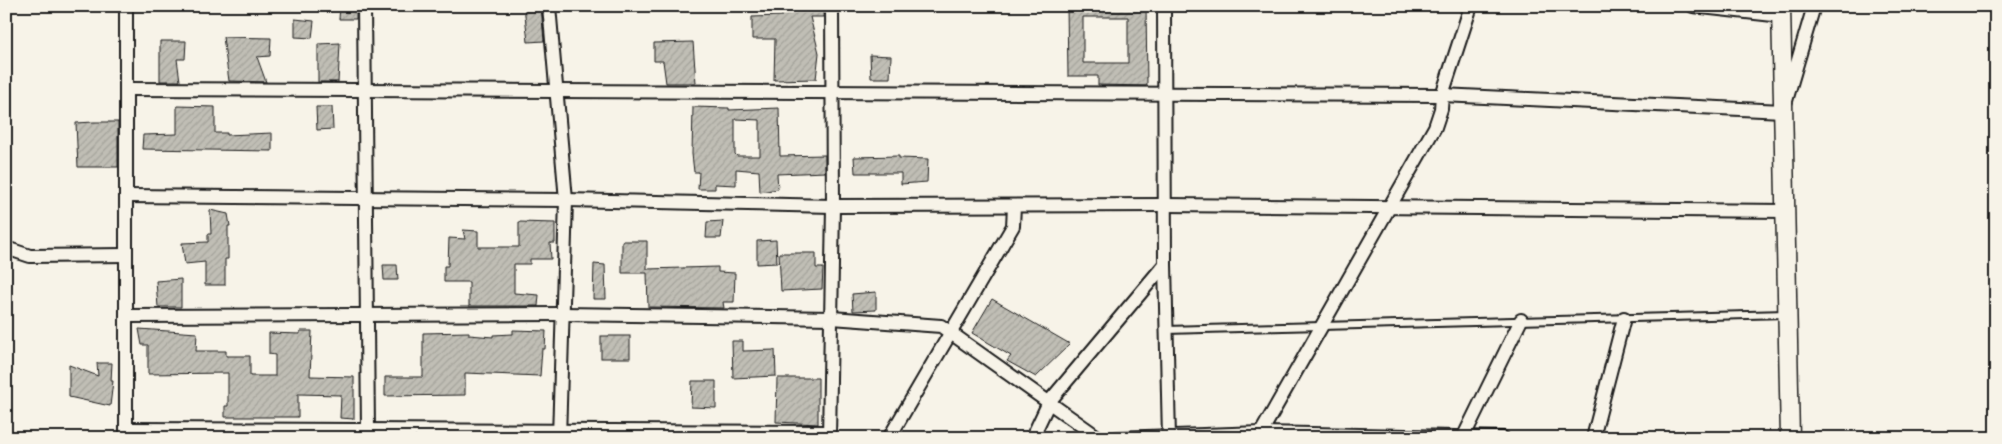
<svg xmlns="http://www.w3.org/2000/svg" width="2002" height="444" viewBox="0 0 2002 444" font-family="'Playpen Sans',sans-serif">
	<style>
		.building { fill: url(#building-hatch); stroke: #1c1c1c; fill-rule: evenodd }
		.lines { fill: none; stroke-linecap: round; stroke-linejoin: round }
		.lane-casing { stroke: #1c1c1c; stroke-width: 10 }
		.street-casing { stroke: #1c1c1c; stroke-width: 16 }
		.secondary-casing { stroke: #1c1c1c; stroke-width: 21 }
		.lane { stroke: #f7f3e8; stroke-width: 6 }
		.street { stroke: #f7f3e8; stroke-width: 12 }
		.secondary { stroke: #f7f3e8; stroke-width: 18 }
	</style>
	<defs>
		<pattern id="building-hatch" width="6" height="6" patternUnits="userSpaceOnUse" patternTransform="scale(1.25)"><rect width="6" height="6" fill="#c0beb5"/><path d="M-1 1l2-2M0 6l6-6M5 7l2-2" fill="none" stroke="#a4a39b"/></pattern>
	</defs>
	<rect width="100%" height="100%" fill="#f7f3e8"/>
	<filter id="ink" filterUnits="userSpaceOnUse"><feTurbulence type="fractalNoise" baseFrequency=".02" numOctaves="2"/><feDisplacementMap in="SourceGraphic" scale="10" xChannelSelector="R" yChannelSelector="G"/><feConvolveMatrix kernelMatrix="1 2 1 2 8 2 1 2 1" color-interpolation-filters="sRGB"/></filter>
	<g filter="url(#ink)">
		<g class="building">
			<path d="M340,6H356V19H339Z"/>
			<path d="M524,6H541L544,41L528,42Z"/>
			<path d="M782,6H824L823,17H810L819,53L816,79L774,80L775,39H752V17L782,16Z"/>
			<path d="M1067,6H1146L1147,86L1098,85V76H1068ZM1083,17H1128V63H1083Z"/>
			<path d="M295,19L314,21L312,38L295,37Z"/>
			<path d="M223,37L271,38L270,56L257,57L266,82L229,81Z"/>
			<path d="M160,41H186L185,59H177L180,81H160Z"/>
			<path d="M693,42L696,83H666L663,61H654V43Z"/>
			<path d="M340,43L338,82H318V44Z"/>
			<path d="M870,55L891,56L890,78H871Z"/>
			<path d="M177,106L215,107V133H227V135L272,133V151L142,149L143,135L177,134Z"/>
			<path d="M316,107H332L333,129L317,130Z"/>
			<path d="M693,107L729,108V110L779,108L780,156L825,155V172L777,174L778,189L760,192L759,171L736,169V185L715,184V189H698L699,172H694L692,154ZM735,119L760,120V156H737L735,154Z"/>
			<path d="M94,122H118V167H78L76,123Z"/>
			<path d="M899,156V158L928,159L927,182L901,184V173H855L854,157Z"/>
			<path d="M210,210L228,214L230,226H228V259H225V285H205V262L185,264L182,243L208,242V234H211Z"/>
			<path d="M723,221L721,238H706L707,222Z"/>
			<path d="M519,222L555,223V243H550L551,259H530V264H514V293L539,295L538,306H469V282H444V266H448L449,238L465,239L463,230L478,231V247H519Z"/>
			<path d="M776,240L777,263L757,264V241Z"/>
			<path d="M622,241H647V269L718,267V272L735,273L734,302H723L724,308L648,307L647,273H622Z"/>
			<path d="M779,253H816V268H823L822,289L781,291Z"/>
			<path d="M594,264L605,265L606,299H593Z"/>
			<path d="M383,265H397L398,280H384Z"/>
			<path d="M181,279V307H158L156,281Z"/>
			<path d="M876,292V310L853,311L852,294Z"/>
			<path d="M992,299L1070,344L1036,377L1007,361L1011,356L972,333Z"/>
			<path d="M139,329L197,333L196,351H226V356H250V376H275V355L269,354V333L300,334V331H312L310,376L354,377V419L340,418L341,395L298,394V417H225V406H228V373L148,374V345H142Z"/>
			<path d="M513,330L546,331L545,349H542L540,376L465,373V395L385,396V377H423V333L469,332V335L493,337V335L513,334Z"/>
			<rect x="601" y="336" width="29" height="22"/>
			<path d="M732,341H743V351L775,350L776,376L733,378Z"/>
			<path d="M97,363H112L111,381H113L110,406L69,397V365L98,376Z"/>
			<path d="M777,378H818V424L776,422Z"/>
			<path d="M692,381H716V408L691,407Z"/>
		</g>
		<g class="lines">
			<g class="lane-casing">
				<path id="lane" d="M1166,330L1787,314"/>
			</g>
			<g class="street-casing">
				<g id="street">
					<path d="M126,6V429"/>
					<path d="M364,6L368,430"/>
					<path d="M549,6L566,200L559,438"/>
					<path d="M1164,6L1165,264L1169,438"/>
					<path d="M1693,6L1782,16"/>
					<path d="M126,89L1442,95L1783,111L1814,6"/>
					<path d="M126,196L566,200L833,206L1166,205L1785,211"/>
					<path d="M6,248L30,256L126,255"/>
					<path d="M126,316L563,314L832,318L941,326L1099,438"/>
					<path d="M126,438V429L829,432"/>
					<path d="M829,438L833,206L832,6"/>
					<path d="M889,438L1013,226L1014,206"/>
					<path d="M1032,438L1049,402L1165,264"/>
					<path d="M1117,438L1261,433L1503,438"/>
					<path d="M1258,438L1435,127L1441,109L1442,95L1471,6"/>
					<path d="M1463,438L1521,320"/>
					<path d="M1593,438L1624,318"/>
				</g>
			</g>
			<g class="secondary-casing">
				<path id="secondary" d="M1781,6L1790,438"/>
			</g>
			<use href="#lane" class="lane"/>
			<use href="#street" class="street"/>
			<use href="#secondary" class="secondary"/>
		</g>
	</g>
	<rect width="2002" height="444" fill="none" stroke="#f7f3e8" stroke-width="25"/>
	<rect x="12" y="12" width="1977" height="419" fill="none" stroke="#1c1c1c" stroke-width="2" filter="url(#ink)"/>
</svg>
